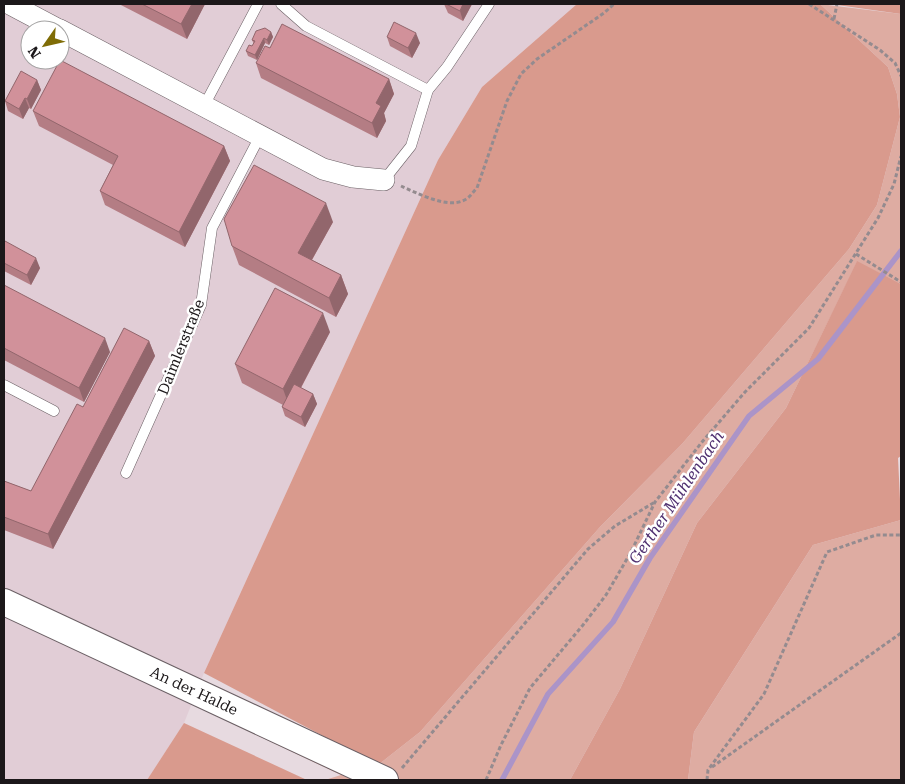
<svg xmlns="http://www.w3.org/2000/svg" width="905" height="784" viewBox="0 0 905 784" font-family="'Roboto Serif',serif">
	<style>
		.built { fill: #e1cdd6; fill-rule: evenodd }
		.green { fill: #deaca2 }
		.forest { fill: #d99a8d }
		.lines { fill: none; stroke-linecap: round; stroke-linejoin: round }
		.stream { stroke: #ab94c8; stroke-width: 5.5 }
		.service-casing { stroke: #6b6065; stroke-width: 11 }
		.minor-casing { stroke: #6b6065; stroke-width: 22 }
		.tertiary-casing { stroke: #6b6065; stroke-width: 28 }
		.path { stroke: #948b8f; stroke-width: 3; stroke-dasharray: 4 2.5; stroke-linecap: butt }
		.service { stroke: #fff; stroke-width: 10 }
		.minor { stroke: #fff; stroke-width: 21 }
		.tertiary { stroke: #fff; stroke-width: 26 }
		.wall { fill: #b47d84 }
		.shaded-wall { fill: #92666c }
		.building { fill: #d1919a; stroke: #92666c }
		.labels { text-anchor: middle; stroke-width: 5; stroke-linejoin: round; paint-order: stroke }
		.street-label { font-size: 15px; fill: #1c181a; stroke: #fff }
		.water-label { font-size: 16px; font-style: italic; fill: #503171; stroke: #fff }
	</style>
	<rect width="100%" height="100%" fill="#e7dae0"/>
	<path class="built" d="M4,4H577L482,87L438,160L204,673L184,723L147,780H4ZM30,30H60V60H30Z"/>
	<g class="green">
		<path d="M820,4L901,14V284L857,262L786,408L697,523L620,689L570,780H325L341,775L231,723V720L378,765L420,732L600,527L682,444L849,249L877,205L900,117L897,94L888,67Z"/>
		<path d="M901,520V780H688L694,732L813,545Z"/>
	</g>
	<g class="forest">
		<path d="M577,4H820L888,67L897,94L900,117L877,205L849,249L682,444L600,527L420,732L378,765L204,673L438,160L482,87Z"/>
		<path d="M830,4H901V14Z"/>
		<path d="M857,261L901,284V456L898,458L901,520L813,545L694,732L688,780H570L620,689L697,523L786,408Z"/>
		<path d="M184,723L307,780H147Z"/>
	</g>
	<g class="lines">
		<path class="stream" d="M502,780L548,694L613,622L650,558L749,416L818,359L901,251"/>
		<g class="service-casing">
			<g id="service">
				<path d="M281,4L306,26L428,90"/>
				<path d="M204,106L258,4"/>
				<path d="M384,180L411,146L428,90L447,67L489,4"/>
				<path d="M4,385L54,411"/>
				<path d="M126,473L201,305L212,228L260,136"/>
			</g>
		</g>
		<g class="minor-casing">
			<g id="minor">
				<path d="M10,4L59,30"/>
				<path d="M60,30L323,169L353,177L384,180"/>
			</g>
		</g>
		<g class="tertiary-casing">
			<path id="tertiary" d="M4,602L385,780"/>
		</g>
		<g class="path">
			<path d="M809,4L880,50L895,63L901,76"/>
			<path d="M834,19L837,4"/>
			<path d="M401,186C416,193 447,208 462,201C469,199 472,193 477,188L507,101L521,74L537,59L604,13L614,4"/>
			<path d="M856,254L901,282"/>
			<path d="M712,767L901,633"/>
			<path d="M402,768L588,549L615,526L655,502"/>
			<path d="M486,780L501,745L530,688L583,625L606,595L631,552L655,502L702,442L745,392L809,328L878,218L894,184L901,156"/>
			<path d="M707,780L708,770L764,694L827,552L876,535H901"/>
		</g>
		<use href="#service" class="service"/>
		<use href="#minor" class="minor"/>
		<use href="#tertiary" class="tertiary"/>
	</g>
	<g class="wall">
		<path d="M119,4H205L187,39Z"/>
		<path d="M444,4H472L463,21L448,13Z"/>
		<path d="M271,32L273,37L269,45L265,43L257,60L248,56L246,51L252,46L254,44L252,40Z"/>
		<path d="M387,37L420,43L412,58L390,46Z"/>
		<path d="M270,48L389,79L394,94L384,113L386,121L377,138L261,78L256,63Z"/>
		<path d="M37,80L41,90L31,109L29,108L23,119L8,111L5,101Z"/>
		<path d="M33,111L224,146L230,161L185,247L105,205L100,191L113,165L39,126Z"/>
		<path d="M333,222L312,260L341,275L348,294L336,317L239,265L232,246Z"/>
		<path d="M4,243L40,268L31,285L4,271Z"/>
		<path d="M4,285L110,352L84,402L4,360Z"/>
		<path d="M330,332L301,388L313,394L317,404L305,427L285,416L282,407L283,405L242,383L235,364Z"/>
		<path d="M149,341L155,356L53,549L4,530V481L31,491L83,407Z"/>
	</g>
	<g class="shaded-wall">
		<path d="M192,4H205L187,39L181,24Z"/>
		<path d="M463,4H472L463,21L460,11Z"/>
		<path d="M271,32L273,37L269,45L267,40Z"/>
		<path d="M416,33L420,43L412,58L408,48Z"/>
		<path d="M264,38L265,43L257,60L255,55Z"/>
		<path d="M389,79L394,94L384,113L386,121L377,138L372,123L376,103Z"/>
		<path d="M37,80L41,90L31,109L27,99Z"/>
		<path d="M25,98L29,108L23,119L19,109Z"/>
		<path d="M224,146L230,161L185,247L179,232Z"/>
		<path d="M326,203L333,222L305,272L298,253Z"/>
		<path d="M36,258L40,268L31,285L27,275Z"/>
		<path d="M341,275L348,294L336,317L329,298Z"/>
		<path d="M323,313L330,332L290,408L283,389Z"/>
		<path d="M105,338L110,352L84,402L79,388Z"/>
		<path d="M149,341L155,356L53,549L48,534Z"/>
		<path d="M313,394L317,404L305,427L301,417Z"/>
	</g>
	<g class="building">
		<path d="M142,4H192L181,24Z"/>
		<path d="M446,4H463L460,11Z"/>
		<path d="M394,22L416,33L408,48L387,37Z"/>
		<path d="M282,24L389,79L376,103L381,106L372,123L256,63L265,46L270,48Z"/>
		<path d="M265,28L271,32L267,40L264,38L255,55L246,51L249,45L252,46L255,41L252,40L256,31Z"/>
		<path d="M60,60L224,146L179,232L100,191L118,156L33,111Z"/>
		<path d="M21,71L37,80L27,99L25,98L19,109L5,101Z"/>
		<path d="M254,165L326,203L298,253L341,275L329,298L232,246L224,219Z"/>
		<path d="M5,241L36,258L27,275L4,263V243Z"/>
		<path d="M4,285L105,338L79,388L4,348Z"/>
		<path d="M275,288L323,313L283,389L235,364Z"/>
		<path d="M124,328L149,341L48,534L4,517V481L31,491L77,404L83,407Z"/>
		<path d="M294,384L313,394L301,417L282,407Z"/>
	</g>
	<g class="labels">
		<g class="street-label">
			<text transform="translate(181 347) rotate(-68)" y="5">Daimlerstraße</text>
			<text transform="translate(194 691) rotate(25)" y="5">An der Halde</text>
		</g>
		<g class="water-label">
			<text transform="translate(676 497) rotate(-56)" y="6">Gerther Mühlenbach</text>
		</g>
	</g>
	<rect width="905" height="784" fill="none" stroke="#1c181a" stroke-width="10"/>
	<g transform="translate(45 45) rotate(236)"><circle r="24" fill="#ffffff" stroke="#a4a3a3"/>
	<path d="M0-4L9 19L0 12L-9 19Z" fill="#7f6c06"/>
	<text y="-8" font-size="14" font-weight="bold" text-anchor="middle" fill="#1c181a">N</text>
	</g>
</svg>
